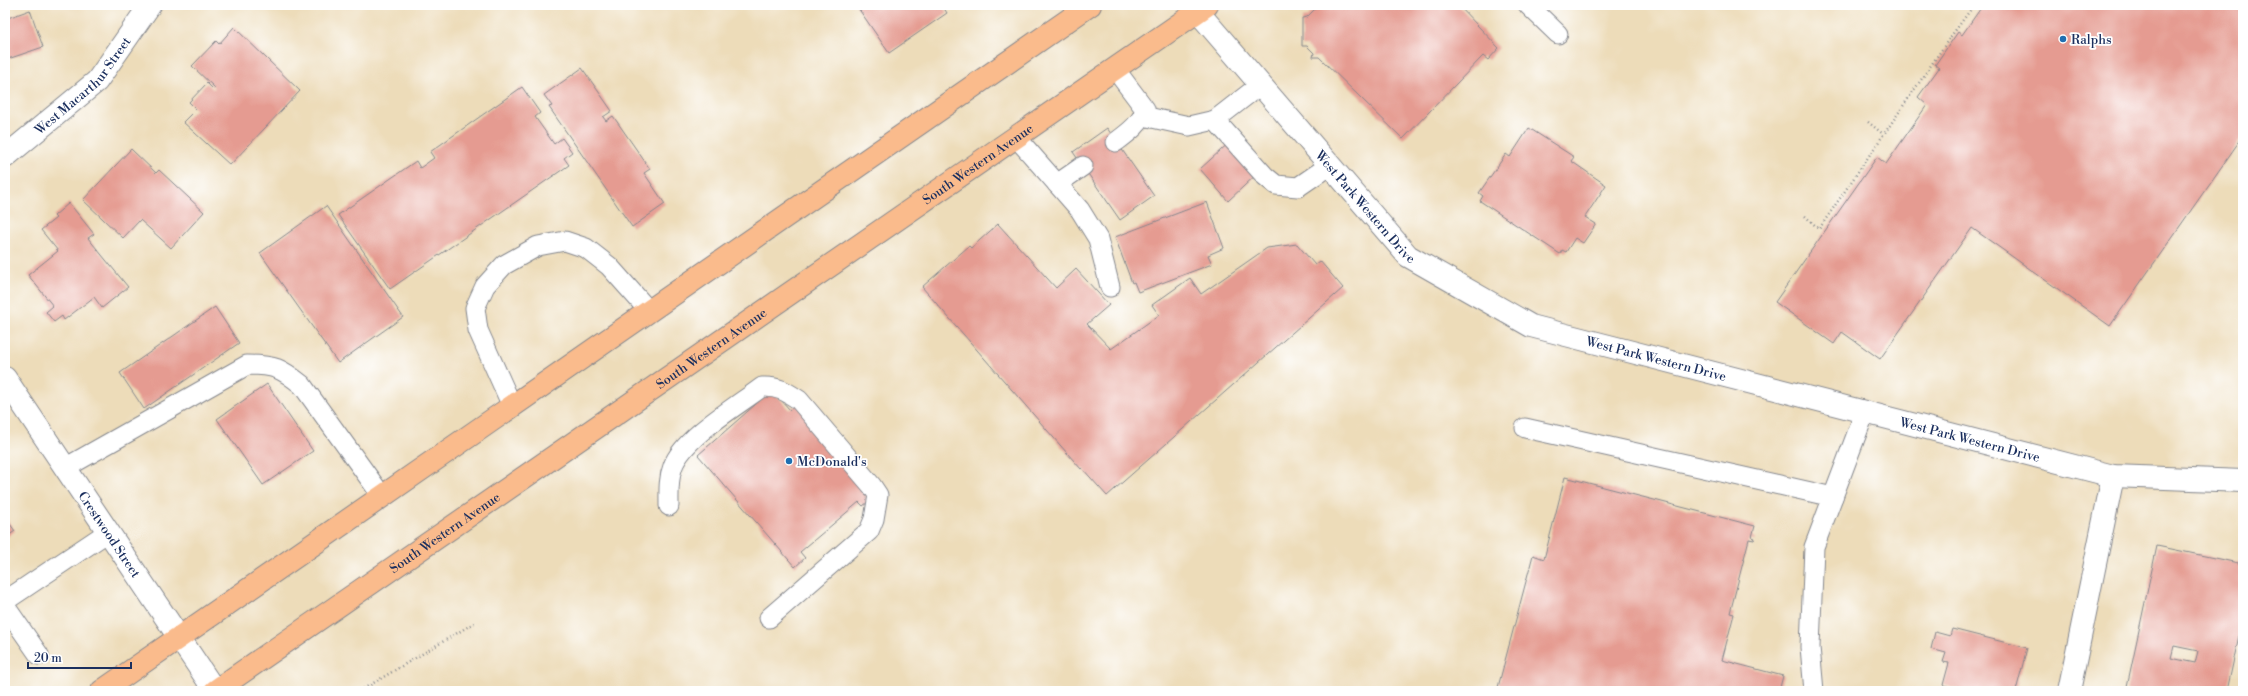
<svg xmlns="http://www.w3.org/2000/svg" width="2248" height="696" viewBox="0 0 2248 696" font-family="'Libre Bodoni',serif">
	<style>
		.building { fill: #e59b91; fill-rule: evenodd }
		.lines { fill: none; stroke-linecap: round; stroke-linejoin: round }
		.service-casing { stroke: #84868c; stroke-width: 21 }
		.minor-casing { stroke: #84868c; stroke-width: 24 }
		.tertiary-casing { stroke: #84868c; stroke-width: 24 }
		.primary-casing { stroke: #84868c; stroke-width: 24 }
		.path { stroke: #84868c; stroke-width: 2.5; stroke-dasharray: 1 3; stroke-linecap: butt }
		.service { stroke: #fff; stroke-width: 19 }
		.minor { stroke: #fff; stroke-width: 22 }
		.tertiary { stroke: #fff; stroke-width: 22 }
		.primary { stroke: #fabb8c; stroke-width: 22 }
		.poi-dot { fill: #1f6fb2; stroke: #fff; stroke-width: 1.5 }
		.labels { text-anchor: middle; stroke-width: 3.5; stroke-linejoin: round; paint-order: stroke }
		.poi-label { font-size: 13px; fill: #1b2f5e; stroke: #fff; text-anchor: start }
		.street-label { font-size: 13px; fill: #1b2f5e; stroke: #fff }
	</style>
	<rect width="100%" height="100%" fill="#fff"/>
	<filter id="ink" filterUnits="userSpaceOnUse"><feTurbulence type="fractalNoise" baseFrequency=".025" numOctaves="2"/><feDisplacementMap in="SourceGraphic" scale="8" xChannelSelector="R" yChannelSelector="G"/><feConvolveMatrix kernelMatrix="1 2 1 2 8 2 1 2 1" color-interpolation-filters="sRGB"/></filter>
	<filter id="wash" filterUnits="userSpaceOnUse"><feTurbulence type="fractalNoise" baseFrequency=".012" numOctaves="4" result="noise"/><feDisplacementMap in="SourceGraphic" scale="16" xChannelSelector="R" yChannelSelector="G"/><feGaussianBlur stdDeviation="0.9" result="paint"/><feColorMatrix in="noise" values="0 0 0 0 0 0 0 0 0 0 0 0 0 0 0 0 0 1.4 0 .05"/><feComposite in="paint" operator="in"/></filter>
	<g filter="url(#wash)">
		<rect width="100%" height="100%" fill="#eddcb9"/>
		<g id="blocks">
			<g class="building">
				<path d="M856,5H942L947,13L889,53Z"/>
				<path d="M1319,5H1439L1443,9L1447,5H1458L1499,48L1488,60L1483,56L1403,139L1319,57H1313L1314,53L1307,46H1302V18L1307,17Z"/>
				<path d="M1983,5H2243V136L2110,326L1972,228L1880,359L1842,332L1834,344L1775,302L1877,157L1886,164L1927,105L1918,97L1939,68L1935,65L1958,32L1962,35Z"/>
				<path d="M30,10L43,47L8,59L5,52V19Z"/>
				<path d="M234,27L300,91L230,165L183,122L196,109L189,102L207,83L213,89L215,88L192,66L216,41L219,44Z"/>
				<path d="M582,68L612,111L603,117L606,121L613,116L650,169L644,173L665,204L632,227L549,107L552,106L544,95Z"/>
				<path d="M522,87L540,113L535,117L554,144L562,138L572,152L564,158L569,165L390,289L338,215L416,161L420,168L434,158L430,152Z"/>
				<path d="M1107,128L1154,196L1120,220L1073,152Z"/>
				<path d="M1529,128L1574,157L1571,161L1606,185L1585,217L1596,224L1583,243L1575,238L1566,252L1562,250L1560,254L1480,201L1483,196L1479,193L1506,154L1510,157Z"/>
				<path d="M1231,141L1259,172L1228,201L1200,169Z"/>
				<path d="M131,149L156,173L159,170L204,212L171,248L140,220L123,238L83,200Z"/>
				<path d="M1207,202L1224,248L1208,255L1212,264L1138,292L1134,282L1132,283L1115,237Z"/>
				<path d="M69,203L94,234L88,238L128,287L102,308L94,297L64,320L62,316L54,322L46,312L53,306L28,275L58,251L41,230L56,218L54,216Z"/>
				<path d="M326,206L403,317L338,363L260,253Z"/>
				<path d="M998,224L1056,288L1076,269L1109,305L1087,324L1111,349L1159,315L1152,305L1190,278L1201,294L1267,248L1297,244L1315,265L1320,261L1343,288L1107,496L1082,468L1081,469L922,287L969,246L971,248Z"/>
				<path d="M215,307L239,343L144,409L120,373Z"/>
				<path d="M267,384L313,451L263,485L217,419Z"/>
				<path d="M772,390L790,410L797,404L873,498L863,506L859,502L800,552L805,558L795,567L698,455Z"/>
				<path d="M1565,477L1755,526L1752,537L1755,538L1754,540L1749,539L1730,613L1734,614L1722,660L1783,676L1779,691H1497L1533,555L1544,559Z"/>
				<path d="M5,517L15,531L5,538Z"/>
				<path d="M2157,546L2243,564V617L2227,691H2126ZM2174,646L2198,651L2195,663L2171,658Z"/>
				<path d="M1952,629L2027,648L2016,691H1965L1943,685L1949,663L1943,662L1946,653L1931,649L1935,632L1950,636Z"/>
			</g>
		</g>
	</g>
	<g filter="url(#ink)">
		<use href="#blocks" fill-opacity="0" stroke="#84868c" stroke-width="1"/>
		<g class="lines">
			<g class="service-casing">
				<g id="service">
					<path d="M1528,5L1558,34"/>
					<path d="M1115,69L1145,109C1142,123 1128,133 1116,142"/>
					<path d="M1143,116L1189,126L1215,120L1260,85"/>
					<path d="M1215,120L1265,176L1276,185L1298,187L1330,165"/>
					<path d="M1016,137L1080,210L1098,239L1110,287"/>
					<path d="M1057,184L1083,166"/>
					<path d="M512,406L478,330L475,308L485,286L504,265L538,246L565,241L586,248L609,266L649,311"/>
					<path d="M1525,428L1833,497"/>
					<path d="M65,468L247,365C275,365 281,368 302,385L382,496"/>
					<path d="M669,506C669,492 668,479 673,466C684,437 737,406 762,387C778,386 787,392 799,400L872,486L878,495L874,519L869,531L769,618"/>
					<path d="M5,601L108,532"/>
					<path d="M5,606L39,655"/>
					<path d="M1814,691L1810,647L1814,547L1865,412"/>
				</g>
			</g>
			<g class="minor-casing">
				<g id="minor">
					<path id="s1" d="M5,157L97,81L150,5"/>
					<path d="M2069,691L2113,476"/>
				</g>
			</g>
			<g class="tertiary-casing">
				<g id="tertiary">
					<path id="s2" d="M1192,5L1408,256L1531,326L2113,476L2243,481"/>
					<path id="s3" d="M5,378L215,691"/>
				</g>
			</g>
			<g class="primary-casing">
				<g id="primary">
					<path d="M102,691L1090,5"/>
					<path id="s4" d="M215,691L1207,5"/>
				</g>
			</g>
			<g class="path">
				<path d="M1868,122L1883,134"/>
				<path d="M1805,216L1819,229L1949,39L1974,5"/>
				<path d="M360,691L474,623"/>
			</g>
			<use href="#service" class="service"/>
			<use href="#minor" class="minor"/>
			<use href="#tertiary" class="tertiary"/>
			<use href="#primary" class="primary"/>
		</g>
	</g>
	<g class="poi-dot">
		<circle cx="2063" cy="39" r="4"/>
		<circle cx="789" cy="461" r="4"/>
	</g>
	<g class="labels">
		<g class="poi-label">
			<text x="2071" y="44">Ralphs</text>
			<text x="797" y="466">McDonald's</text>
		</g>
		<g class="street-label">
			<text dy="5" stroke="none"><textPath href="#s1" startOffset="106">West Macarthur Street</textPath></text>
			<text dy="5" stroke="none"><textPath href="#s4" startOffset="927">South Western Avenue</textPath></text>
			<text dy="5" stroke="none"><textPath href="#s2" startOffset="266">West Park Western Drive</textPath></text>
			<text dy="5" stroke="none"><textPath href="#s4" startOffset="603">South Western Avenue</textPath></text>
			<text dy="5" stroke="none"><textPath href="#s2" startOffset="602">West Park Western Drive</textPath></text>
			<text dy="5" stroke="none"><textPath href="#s2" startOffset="926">West Park Western Drive</textPath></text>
			<text dy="5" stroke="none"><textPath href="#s4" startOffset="279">South Western Avenue</textPath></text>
			<text dy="5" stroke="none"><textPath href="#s3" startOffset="188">Crestwood Street</textPath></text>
		</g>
	</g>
	<rect width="2248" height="696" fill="none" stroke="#fff" stroke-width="20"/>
	<path d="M28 662v6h103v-6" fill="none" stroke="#1b2f5e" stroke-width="2"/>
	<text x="34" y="662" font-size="12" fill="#1b2f5e" stroke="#ffffff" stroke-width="3" paint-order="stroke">20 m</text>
</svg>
